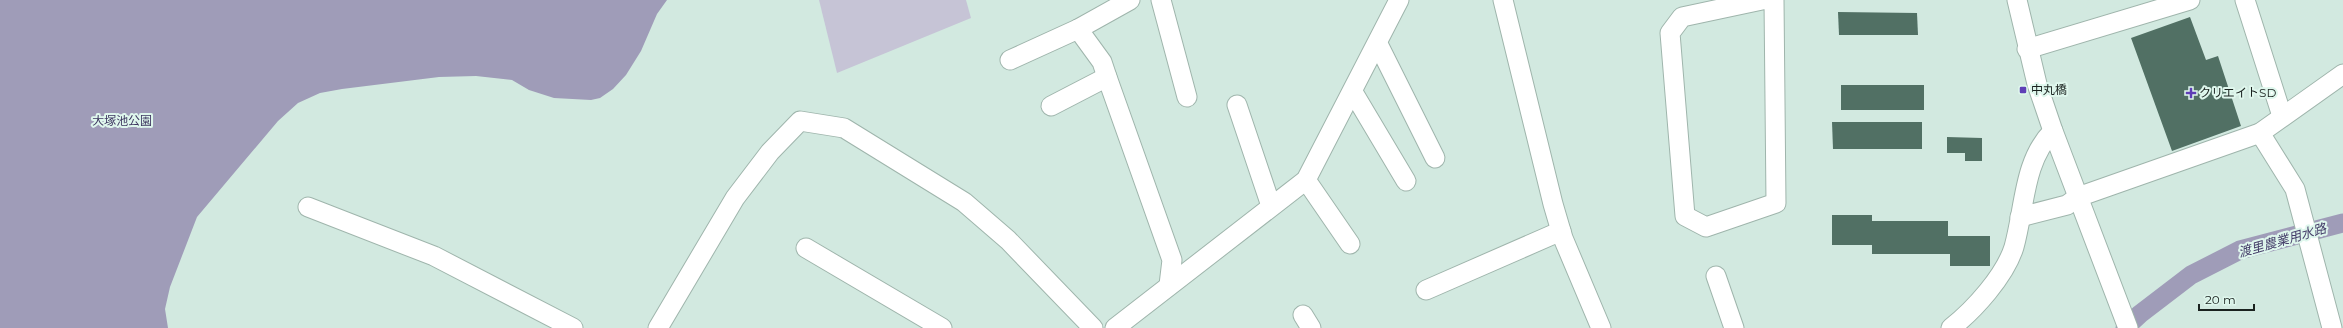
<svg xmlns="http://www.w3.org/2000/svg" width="2343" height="328" viewBox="0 0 2343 328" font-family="Montserrat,'Noto Sans JP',sans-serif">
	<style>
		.green { fill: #c6c4d6 }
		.water { fill: #9f9cb8 }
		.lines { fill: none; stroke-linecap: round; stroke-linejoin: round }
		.canal { stroke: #9f9cb8; stroke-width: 19 }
		.building { fill: #517064 }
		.minor-casing { stroke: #9fb5ac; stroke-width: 21 }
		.minor { stroke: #fff; stroke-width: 19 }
		.poi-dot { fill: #5e3eb6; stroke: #dff7ed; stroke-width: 1.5 }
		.labels { text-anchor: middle; stroke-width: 4; stroke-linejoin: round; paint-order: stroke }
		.poi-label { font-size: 12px; fill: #1a221f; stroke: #dff7ed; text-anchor: start }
		.park-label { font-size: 12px; fill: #3e3760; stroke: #dff7ed }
		.water-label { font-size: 13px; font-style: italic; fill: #47406b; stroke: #dff7ed }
	</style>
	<rect width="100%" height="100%" fill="#d2e9e0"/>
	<path class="green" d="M819,0H966L971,18L837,73Z"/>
	<path class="water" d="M0,0H667L657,14L641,51L626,75L613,89L600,98L591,100L554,98L529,90L512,80L476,76L439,77L342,89L320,93L298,103L278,121L197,217L170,287L165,309L168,328H0Z"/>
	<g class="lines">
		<path class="canal" d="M2125,328L2140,314L2191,275L2240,250L2343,223"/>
	</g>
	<g class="building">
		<path d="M1838,12L1917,13L1918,35H1839Z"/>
		<path d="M2190,17L2206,60L2218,56L2241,126L2172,151L2131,38Z"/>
		<rect x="1841" y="85" width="83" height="25"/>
		<path d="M1832,122H1922V149H1833Z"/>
		<path d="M1947,137L1982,138V161H1965V153H1947Z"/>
		<path d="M1832,215H1872V221H1948V236H1990V266H1950V254H1872V245H1832Z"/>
	</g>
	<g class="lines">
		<g class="minor-casing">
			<g id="minor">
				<path d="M1130,0L1078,29L1102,62L1107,77L1172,260L1169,285"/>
				<path d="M1161,0L1187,97"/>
				<path d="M1503,0L1553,204L1563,238L1601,328"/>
				<path d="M1762,0L1682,17L1670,33L1685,216L1706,227L1776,203L1774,0"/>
				<path d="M2017,0L2037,84L2053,131L2128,328"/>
				<path d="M2245,0L2282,116"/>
				<path d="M1378,44L1435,158"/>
				<path d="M2027,49L2190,0"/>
				<path d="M1010,60L1078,29"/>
				<path d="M1353,92L1406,181"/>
				<path d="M1237,105L1271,206"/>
				<path d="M1051,106L1107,77"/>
				<path d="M2260,133L2295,189L2332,328"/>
				<path d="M1306,180L1350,244"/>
				<path d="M308,207L434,256L573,328"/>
				<path d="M2020,217L2067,205L2078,197L2260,133L2343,74"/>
				<path d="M806,248L942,328"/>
				<path d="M1716,276L1734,328"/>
				<path d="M1426,290L1561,231"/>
				<path d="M1303,315L1311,328"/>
				<path d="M658,328L735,198L770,152L800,121L844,128L964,202L1008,240L1093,328"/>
				<path d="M1115,328L1306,180L1399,0"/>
				<path d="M1951,328C1974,310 2005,276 2014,247C2025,208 2023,161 2053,131"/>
			</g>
		</g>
		<use href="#minor" class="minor"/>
	</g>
	<g class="poi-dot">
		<rect x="2019" y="86" width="8" height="8" rx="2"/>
		<path d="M2189 87h4v4h4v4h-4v4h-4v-4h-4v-4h4z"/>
	</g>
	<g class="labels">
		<g class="poi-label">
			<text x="2031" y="94">中丸橋</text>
			<text x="2199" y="97">クリエイトSD</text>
		</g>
		<g class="park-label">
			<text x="122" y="125">大塚池公園</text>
		</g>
		<g class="water-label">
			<text transform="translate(2282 240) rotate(-16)" y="5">渡里農業用水路</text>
		</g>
	</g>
	<path d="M2199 304v6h55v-6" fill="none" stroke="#1a221f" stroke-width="2"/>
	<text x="2205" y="304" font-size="12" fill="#1a221f" stroke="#dff7ed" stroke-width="3" paint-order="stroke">20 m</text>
</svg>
